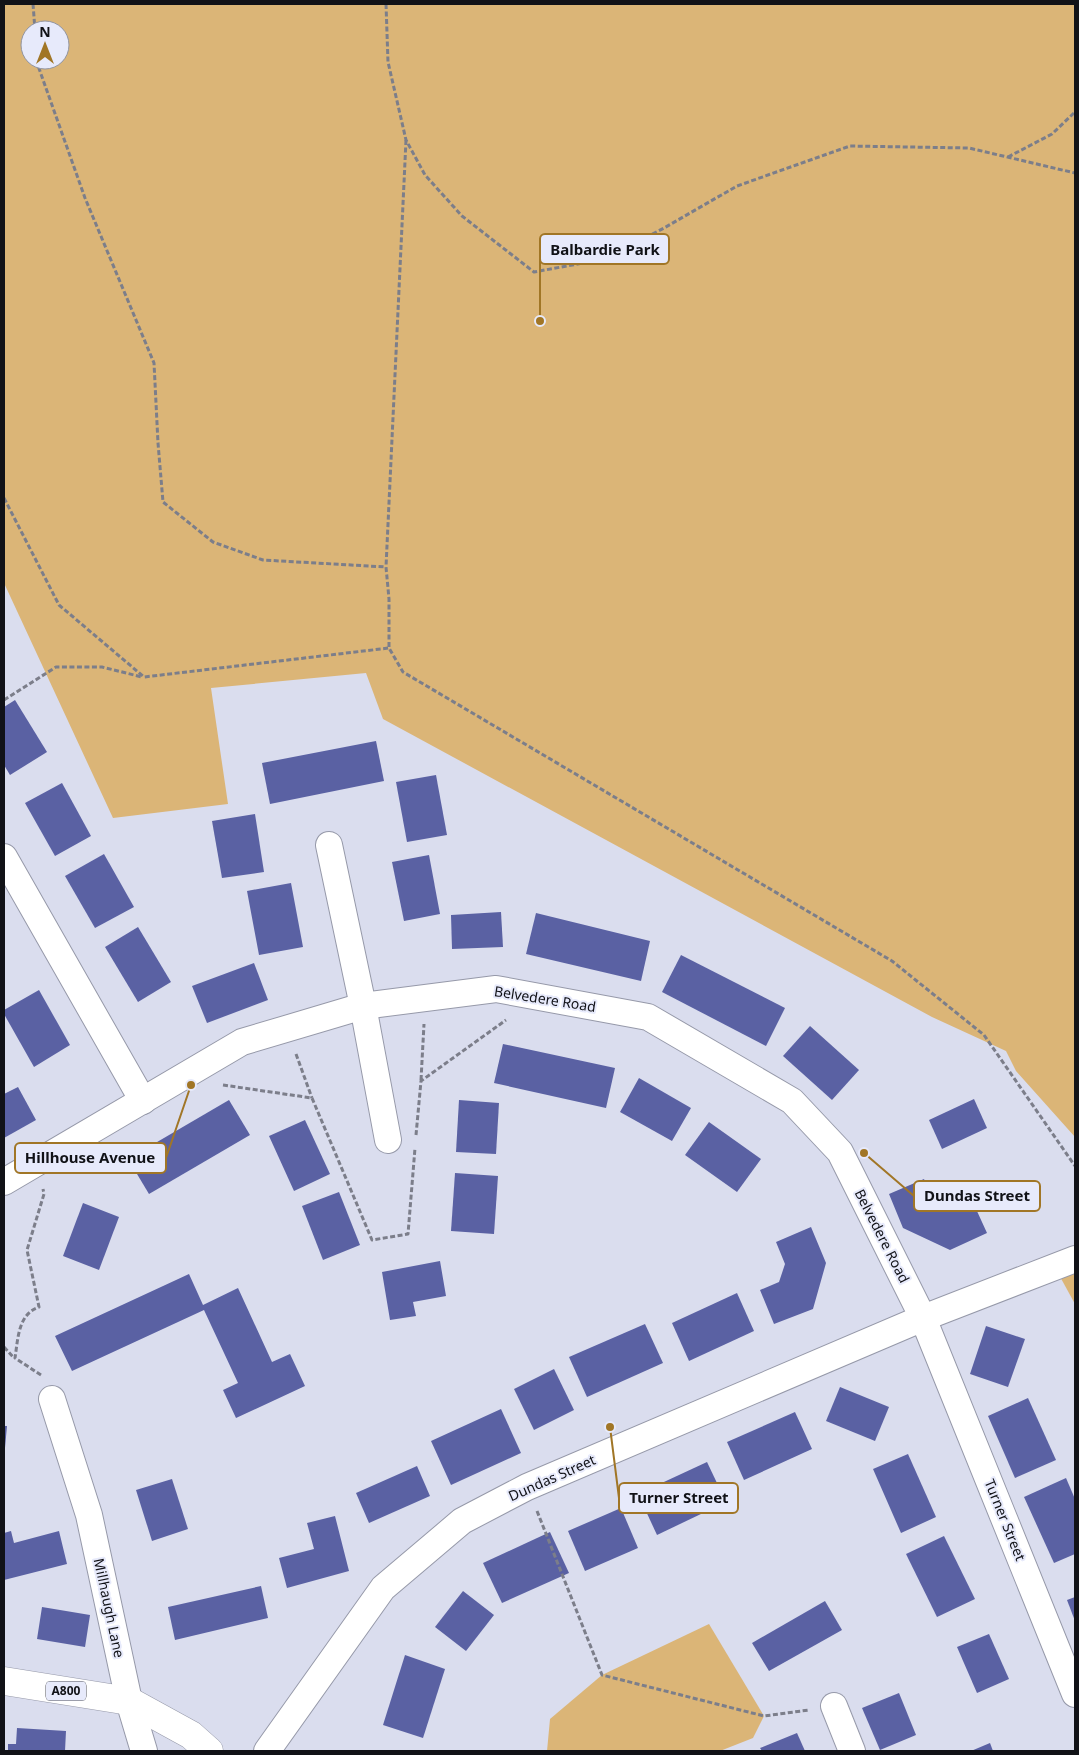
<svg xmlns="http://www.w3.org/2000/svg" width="1079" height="1755" viewBox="0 0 1079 1755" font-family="'Noto Sans',sans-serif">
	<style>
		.green { fill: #dbb577; fill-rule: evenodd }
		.building { fill: #5a61a3 }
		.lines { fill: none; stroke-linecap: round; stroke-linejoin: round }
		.street-casing { stroke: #9699a9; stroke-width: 28 }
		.primary-casing { stroke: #9699a9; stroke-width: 29 }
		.path { stroke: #7c7e8a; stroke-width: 3; stroke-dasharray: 5 2.5; stroke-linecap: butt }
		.street { stroke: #fff; stroke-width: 26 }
		.primary { stroke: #fff; stroke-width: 28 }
		.labels { text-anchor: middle; stroke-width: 4; stroke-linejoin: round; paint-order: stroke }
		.shield { fill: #e7eafb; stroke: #51535b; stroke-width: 1 }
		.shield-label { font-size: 12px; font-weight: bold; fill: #111217 }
		.street-label { font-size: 14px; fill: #111217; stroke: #e7eafb }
		.leader { fill: none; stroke: #a17626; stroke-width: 2 }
		.callout-dot { fill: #a17626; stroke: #e7eafb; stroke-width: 2 }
		.callout { fill: #e7eafb; stroke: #a17626; stroke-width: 2 }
		.callout-label { font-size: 15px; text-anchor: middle; font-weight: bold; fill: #111217 }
	</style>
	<rect width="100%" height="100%" fill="#daddee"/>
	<g class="green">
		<path d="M4,4H1075V1137L1016,1071L1006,1051L932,1017L383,719L366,673L211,688L228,804L113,818L4,583ZM30,30H60V60H30Z"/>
		<path d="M1075,1265V1304L1058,1273Z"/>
		<path d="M709,1624L764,1716L753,1738L720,1751H547L550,1719L602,1675Z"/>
	</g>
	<g class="building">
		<path d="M15,700L47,752L10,775L4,765V707Z"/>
		<path d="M376,741L384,781L270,804L262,763Z"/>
		<path d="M436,775L447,835L407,842L396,782Z"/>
		<path d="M62,783L91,836L55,856L25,803Z"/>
		<path d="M255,814L264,872L222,878L212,821Z"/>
		<path d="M104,854L134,907L95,928L65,876Z"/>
		<path d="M429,855L440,914L404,921L392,862Z"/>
		<path d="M291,883L303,947L259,955L247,891Z"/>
		<path d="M501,912L503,947L452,949L451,915Z"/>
		<path d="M536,913L650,941L641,981L526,954Z"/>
		<path d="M138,927L171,982L138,1002L105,947Z"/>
		<path d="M681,955L785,1008L766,1046L662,992Z"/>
		<path d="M254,963L268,1000L207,1023L192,986Z"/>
		<path d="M39,990L70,1045L34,1067L4,1014V1010Z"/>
		<path d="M810,1026L859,1070L832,1100L783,1056Z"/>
		<path d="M503,1044L615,1068L606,1108L494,1083Z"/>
		<path d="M639,1078L691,1108L672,1141L620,1112Z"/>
		<path d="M18,1087L36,1120L4,1138V1094Z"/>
		<path d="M974,1099L987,1128L942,1149L929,1120Z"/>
		<path d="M229,1100L250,1135L149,1194L128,1159Z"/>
		<path d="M459,1100L499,1103L496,1154L456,1152Z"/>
		<path d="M305,1120L330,1174L294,1191L269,1136Z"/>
		<path d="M709,1122L761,1159L737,1192L685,1155Z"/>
		<path d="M455,1173L498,1176L494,1234L451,1231Z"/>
		<path d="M924,1179L932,1199L949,1207L971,1198L987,1233L950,1250L903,1228L889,1194Z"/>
		<path d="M339,1192L360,1245L323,1260L302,1206Z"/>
		<path d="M83,1203L119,1217L99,1270L63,1256Z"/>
		<path d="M811,1227L826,1263L813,1309L774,1324L760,1290L779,1282L785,1264L776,1242Z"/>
		<path d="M440,1261L446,1296L413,1302L416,1316L390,1320L382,1272Z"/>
		<path d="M189,1274L203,1305L238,1288L272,1362L290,1354L305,1386L236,1418L223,1390L238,1383L204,1310L72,1371L55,1336Z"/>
		<path d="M737,1293L754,1331L689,1361L672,1323Z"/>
		<path d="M645,1324L663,1363L587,1397L569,1357Z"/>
		<path d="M986,1326L1025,1339L1008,1387L970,1374Z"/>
		<path d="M554,1369L574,1410L534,1430L514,1389Z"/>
		<path d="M840,1387L889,1407L875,1441L826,1421Z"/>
		<path d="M1028,1398L1056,1460L1015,1478L988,1416Z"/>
		<path d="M501,1409L521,1453L451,1485L431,1441Z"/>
		<path d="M795,1412L812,1449L744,1480L727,1442Z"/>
		<path d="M4,1426H7L5,1448H4Z"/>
		<path d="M908,1454L936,1517L901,1533L873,1469Z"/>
		<path d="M707,1462L726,1502L657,1535L638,1494Z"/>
		<path d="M417,1466L430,1496L369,1523L356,1493Z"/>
		<path d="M1066,1478L1075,1499V1554L1054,1563L1024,1497Z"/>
		<path d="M172,1479L188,1529L152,1541L136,1490Z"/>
		<path d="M621,1508L638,1548L585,1571L568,1531Z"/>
		<path d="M335,1516L349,1571L287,1588L279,1558L314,1549L307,1523Z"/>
		<path d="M11,1531L14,1543L59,1531L67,1564L4,1580V1533Z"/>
		<path d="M550,1532L569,1573L502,1603L483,1563Z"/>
		<path d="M944,1536L975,1599L937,1617L906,1554Z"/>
		<path d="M261,1586L268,1618L175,1640L168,1607Z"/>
		<path d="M463,1591L494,1615L466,1651L435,1627Z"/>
		<path d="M1075,1597V1621L1067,1600Z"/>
		<path d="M825,1601L842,1630L769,1671L752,1643Z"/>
		<path d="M42,1607L90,1615L85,1647L37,1639Z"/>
		<path d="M989,1634L1009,1679L977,1693L957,1647Z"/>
		<path d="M405,1655L445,1669L423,1738L383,1725Z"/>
		<path d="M899,1693L916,1735L880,1750L862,1708Z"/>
		<path d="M17,1728L66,1731L65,1751H8V1744H16Z"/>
		<path d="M797,1733L805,1751H762L760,1748Z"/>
		<path d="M990,1743L993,1751H971Z"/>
	</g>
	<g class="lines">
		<g class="street-casing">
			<g id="street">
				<path d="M329,845L363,1006L388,1140"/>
				<path d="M4,857L143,1101"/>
				<path d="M4,1182L242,1042L363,1006L496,989L648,1017L792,1101L840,1152L923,1318L1075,1694"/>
				<path d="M52,1399L89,1515L129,1701L144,1751"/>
				<path d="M834,1706L852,1751"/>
				<path d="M267,1751L383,1588L462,1521L527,1487L923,1318L1075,1259"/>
			</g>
		</g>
		<g class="primary-casing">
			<path id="primary" d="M4,1681L129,1701L191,1735L209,1751"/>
		</g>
		<g class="path">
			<path d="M33,4L35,30"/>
			<path d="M386,4L388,62L406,140L425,175L462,216L534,272L605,259L664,228L737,186L850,146L969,148L1075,173"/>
			<path d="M36,60L85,198L154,363L158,443L163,502L213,542L263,560L386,567"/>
			<path d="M406,140L386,567L389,599V648L403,672L892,961L984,1035L1075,1166"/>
			<path d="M1008,157L1052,134L1075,112"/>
			<path d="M4,498L59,605L144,677L389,648"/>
			<path d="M4,700L56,667H102L142,677"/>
			<path d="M296,1054L312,1098"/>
			<path d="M421,1080L424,1024"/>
			<path d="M223,1085L312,1098L372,1240L408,1234L415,1148"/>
			<path d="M416,1135L421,1081L506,1020"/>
			<path d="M4,1347L14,1358"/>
			<path d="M41,1375L15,1358C18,1339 18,1314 39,1307L27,1250L44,1194L43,1189"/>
			<path d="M537,1511L602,1675L764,1716L809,1710"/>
		</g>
		<use href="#street" class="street"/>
		<use href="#primary" class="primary"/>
	</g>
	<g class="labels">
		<rect class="shield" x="46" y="1681.5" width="40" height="19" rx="4"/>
		<g class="shield-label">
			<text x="66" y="1695">A800</text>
		</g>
		<g class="street-label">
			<text transform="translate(545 999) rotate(9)" y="5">Belvedere Road</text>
			<text transform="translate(882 1236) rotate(63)" y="5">Belvedere Road</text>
			<text transform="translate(552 1478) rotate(-24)" y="5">Dundas Street</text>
			<text transform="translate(1005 1520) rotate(68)" y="5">Turner Street</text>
			<text transform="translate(109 1608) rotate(78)" y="5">Millhaugh Lane</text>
		</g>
	</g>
	<path class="leader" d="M540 321L540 249M191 1085L166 1158M864 1153L914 1196M610 1427L619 1498"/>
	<g class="callout-dot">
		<circle cx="540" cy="321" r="5"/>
		<circle cx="191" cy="1085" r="5"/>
		<circle cx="864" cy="1153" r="5"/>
		<circle cx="610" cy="1427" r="5"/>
	</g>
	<g class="callout">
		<rect x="540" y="234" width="129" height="30" rx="5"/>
		<rect x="15" y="1143" width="151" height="30" rx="5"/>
		<rect x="914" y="1181" width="126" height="30" rx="5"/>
		<rect x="619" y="1483" width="119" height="30" rx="5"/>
	</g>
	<g class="callout-label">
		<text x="605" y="255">Balbardie Park</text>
		<text x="90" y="1163">Hillhouse Avenue</text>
		<text x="977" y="1201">Dundas Street</text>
		<text x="679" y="1503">Turner Street</text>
	</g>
	<rect width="1079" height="1755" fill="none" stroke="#111217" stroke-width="10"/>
	<g transform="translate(45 45)"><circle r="24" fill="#e7eafb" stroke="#9194a0"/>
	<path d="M0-4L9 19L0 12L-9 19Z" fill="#a17626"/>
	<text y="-8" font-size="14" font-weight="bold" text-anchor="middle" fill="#111217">N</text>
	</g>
</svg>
